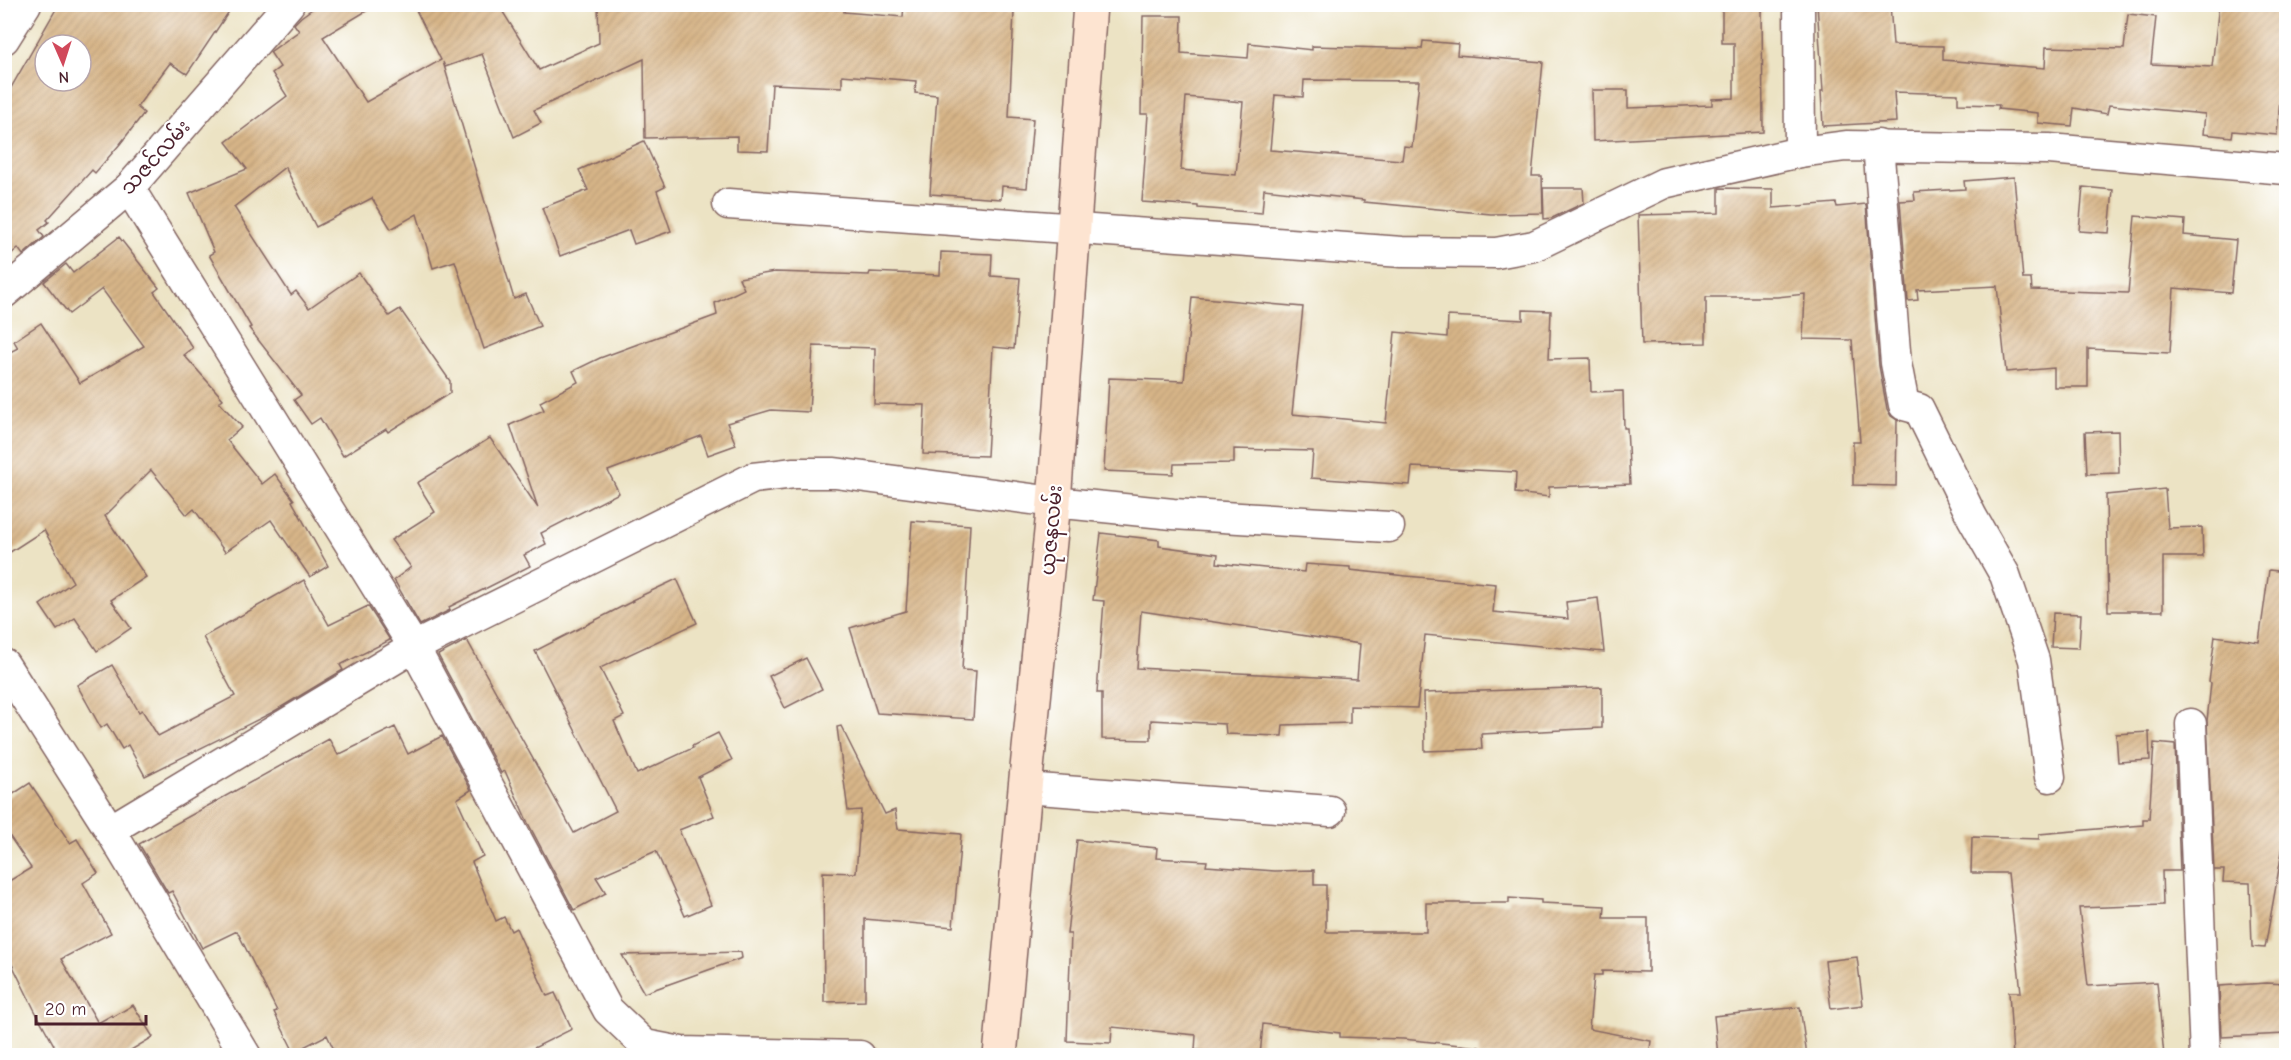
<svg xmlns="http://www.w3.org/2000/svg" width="2291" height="1060" viewBox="0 0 2291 1060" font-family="'Comic Neue','Noto Sans Myanmar',sans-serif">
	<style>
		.building { fill: url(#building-hatch); fill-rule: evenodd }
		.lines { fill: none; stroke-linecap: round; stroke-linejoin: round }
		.street-casing { stroke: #836461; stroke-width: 33 }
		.secondary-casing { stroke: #836461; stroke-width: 36 }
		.street { stroke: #fff; stroke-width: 30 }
		.secondary { stroke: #fde4d1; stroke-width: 33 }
		.labels { text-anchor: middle; stroke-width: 4.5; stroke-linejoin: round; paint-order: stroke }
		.street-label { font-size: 20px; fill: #4a1f2b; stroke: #fff }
	</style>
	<defs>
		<pattern id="building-hatch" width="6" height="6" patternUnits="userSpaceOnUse" patternTransform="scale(1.5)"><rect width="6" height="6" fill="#d7b588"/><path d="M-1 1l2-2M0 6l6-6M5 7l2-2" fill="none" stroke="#ba9b76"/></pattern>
	</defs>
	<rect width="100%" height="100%" fill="#fff"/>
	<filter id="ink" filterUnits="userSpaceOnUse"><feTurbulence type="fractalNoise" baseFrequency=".0167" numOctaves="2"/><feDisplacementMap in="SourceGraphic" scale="12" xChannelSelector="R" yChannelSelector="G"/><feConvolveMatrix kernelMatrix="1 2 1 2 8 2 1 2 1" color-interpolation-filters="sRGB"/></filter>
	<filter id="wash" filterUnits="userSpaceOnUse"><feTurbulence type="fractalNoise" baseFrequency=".008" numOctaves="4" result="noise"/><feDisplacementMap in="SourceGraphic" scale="24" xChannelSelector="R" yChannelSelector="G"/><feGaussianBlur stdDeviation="1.35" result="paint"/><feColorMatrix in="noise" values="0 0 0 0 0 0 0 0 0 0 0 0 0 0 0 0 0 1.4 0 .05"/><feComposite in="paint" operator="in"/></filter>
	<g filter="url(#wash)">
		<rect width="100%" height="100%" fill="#ece3c4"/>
		<g id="blocks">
			<g class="building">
				<path d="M59,4H234L187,74L170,63L137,107L144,113L120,144L95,173L92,170L47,220L49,222L39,230L44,237L23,255L18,248L4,260V100ZM45,45H81V81H45Z"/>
				<path d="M319,4H378L323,37L366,102L441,60L413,4H498L539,70L599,43L598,4H733L844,8V12L903,17L904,4L1014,12L1009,117L1033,119L1027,188L1002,186L1001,199L930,194L937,95L915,93L916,81L842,75V87L772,84L768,151L737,150V136L645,138L644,59L534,110L541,123L514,137L482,54L445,67L443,62L514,299L526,294L540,326L484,349L455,261L433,268L417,214L391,229L372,198L316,227L285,167L234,207L291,295L296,291L309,308L359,273L389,316L400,309L450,381V393L388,432L386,429L343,456L320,418L311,424L294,400L301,395L249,328L251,327L209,255L214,252L189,193L247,169L226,142L287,96L272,73L280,67L270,52L299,31L294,24L301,17Z"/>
				<path d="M1722,4H1762L1763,132L1593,141L1592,90H1628V108L1712,105V99L1734,98V43H1722Z"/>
				<path d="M1817,4H1890L1893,45L1943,46V60L2045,68L2046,47L2124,49L2128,14L2156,17L2151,64L2212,67L2219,4H2286V27L2277,135L2233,131L2232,137L2203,134L2205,114L2109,105L2107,114L2074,108L2072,126L2038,123V113L1998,109L1999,105L1958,104V94L1894,92L1896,122L1823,126L1821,91H1823Z"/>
				<path d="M1143,16H1182L1181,53L1248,58L1249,43L1312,50V46L1422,49L1423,41L1458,44L1457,55L1543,62L1532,176H1542L1543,213L1491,214L1364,202V200L1264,189L1262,213L1198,208V206L1142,202L1148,114H1141ZM1304,80L1419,81L1412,147L1404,146L1402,160L1270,150L1275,95L1303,97ZM1186,97L1243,102L1236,175L1181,170Z"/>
				<path d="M644,141L665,187L657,191L671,231L634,244L629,230L560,256L542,208L588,190L579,170Z"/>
				<path d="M2014,177L2023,279H2031L2032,290L2128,293L2135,216L2185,220L2184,235L2236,240L2231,293L2174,288L2170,353L2088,349V387H2054V368L2006,372L1997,286L1917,290L1918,300L1908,301L1900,201L1915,200L1914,192L1965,189L1964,181Z"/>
				<path d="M2083,187L2113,190L2109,233L2079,231Z"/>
				<path d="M1543,188H1583L1584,203L1552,218L1544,219Z"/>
				<path d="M1719,188L1773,189V208L1836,203L1837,207L1866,204L1879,366L1887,409L1891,416L1897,420L1896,486L1853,485V442H1860L1852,340L1803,339L1805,294L1777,297H1706V343L1642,344L1638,215L1719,213Z"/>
				<path d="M119,237L159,288L154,292L193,348L184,355L223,399L219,402L242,427L227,440L262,484L275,474L294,500L292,501L328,566L310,577L271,520L225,552L194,509L187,515L151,470L105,516L146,577L111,600L131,628L97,651L75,618L57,630L40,605L73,582L44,530L4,556V355L18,348L14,341L41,323L80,383L144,346L102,289L69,314L44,282L66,264L73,273Z"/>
				<path d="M941,252L992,254L991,276L1020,278L1014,349L993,347L987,456L923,454L925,405L874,404L875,348L813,346L809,412L771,410L727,423L736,445L708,455L701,436L608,471L619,493L541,533L546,544L524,555L530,566L449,607L450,610L420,625L394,580L411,567L391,540L435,512L417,483L490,438L538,508L510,425L544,410L540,402L578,382L573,371L600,358L717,315L715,303L744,289L739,278L775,272L869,275L870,272L940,275Z"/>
				<path d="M1192,297L1303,307L1292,414L1386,423L1395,332L1447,337L1448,316L1523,320V310L1551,311L1549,359L1590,358L1591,392L1623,391L1624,428H1627L1630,484L1549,487V497L1515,493L1516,472L1412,467L1410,485L1311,478L1313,451L1234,449V463L1174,464L1173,474L1104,471L1109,378L1184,381Z"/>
				<path d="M2118,431L2119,473L2087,474L2085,432Z"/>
				<path d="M2165,489L2168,528L2202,527L2203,557H2163V611H2108L2106,495Z"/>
				<path d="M912,521L970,525L962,670L976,671L973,719L877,713L850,628L906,611Z"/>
				<path d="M1101,533L1159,540V546L1218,554L1217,563L1304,572L1305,564L1350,567V570L1406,576L1496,584L1493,612L1568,619L1566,602L1598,598L1604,652L1425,635L1417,708L1350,706V723L1283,725L1282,736L1226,734L1225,724L1151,720V740L1102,739V693H1097L1104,601L1093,600ZM1141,611L1360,644L1357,679L1137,668Z"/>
				<path d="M2269,570L2286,572V829L2265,948L2252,947L2250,883L2223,882L2224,870H2214L2207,721L2211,683L2209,682L2215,636L2259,642Z"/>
				<path d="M677,579L697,623L600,668L624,716L614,721L637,774L693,748L692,746L718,733L732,760L698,777L714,816L679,830L711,905L685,916L656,851L596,877L606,893L574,910L528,823L505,771L501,773L438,655L467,640L574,833L616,811L535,651L633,601L632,600Z"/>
				<path d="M304,580L329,625L368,606L390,640L340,665L343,670L273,712L145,776L128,745L122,749L107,724L101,728L77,685L112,665L139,712L142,710L158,736L235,696L203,637Z"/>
				<path d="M2053,613L2081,614L2079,648L2051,647Z"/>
				<path d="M806,658L822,689L785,708L769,676Z"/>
				<path d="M1602,687V728L1481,734L1482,749L1425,751L1424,693Z"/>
				<path d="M841,726L885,814L895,810L898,829L961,834L953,927L865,919V1001L824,1002L823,872L856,873L861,810L848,811L837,727Z"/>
				<path d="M395,727L408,754L442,736L471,790L457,799L483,856L472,862L496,921L504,917L511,931L516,928L547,996L555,993L572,1029L518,1056H337L327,1035L294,1052L274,1012L277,1011L237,931L202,948L172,891L168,893L139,844L329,739L338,755Z"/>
				<path d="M2149,732L2150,760L2118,762L2116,734Z"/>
				<path d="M2154,743L2175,745L2180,871H2162L2163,905L2079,908L2088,986L2157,982L2164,1056H2013L2009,992H2021L2008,873H1971L1972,837L2039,839V834L2143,825V819H2149Z"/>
				<path d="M30,783L70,843L77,839L98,873L83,883L111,933L61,959L98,1023L112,1015L113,1017L133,1005L153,1037L121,1056H60L34,1009L4,948V884L31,868L4,828V800Z"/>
				<path d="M1077,840L1157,848L1156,858L1207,861L1206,866L1275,871L1314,870V885H1326V932H1426V903H1509V898L1541,900V903L1605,906L1604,918H1648V972L1602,971V975H1594L1589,1029L1651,1041L1649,1056H1478L1479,1047L1403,1039L1340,1037V1033L1263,1024L1260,1056L1195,1050L1196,1035L1112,1027L1111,1043L1067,1041L1071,934H1067Z"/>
				<path d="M741,952L742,958L644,993L622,955Z"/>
				<path d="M1857,957L1863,1005L1831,1009L1825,961Z"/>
				<path d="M2267,983L2286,984V1034L2221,1037L2219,986Z"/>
				<path d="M1800,1007L1807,1056H1718L1714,1016Z"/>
			</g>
		</g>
	</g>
	<g filter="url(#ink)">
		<use href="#blocks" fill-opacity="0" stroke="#836461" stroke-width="1.5"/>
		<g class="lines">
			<g class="street-casing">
				<g id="street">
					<path d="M1799,4L1800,152"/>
					<path d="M4,39L26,4"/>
					<path d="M1878,145L1896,363L1904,405L1919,409L1972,517L2005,575L2034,660L2050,777"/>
					<path d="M129,188L414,647L608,1010L645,1045L681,1052L860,1056"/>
					<path d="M728,204L1402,252L1496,253L1534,246L1664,183L1800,152L1846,146L2049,149L2286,169"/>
					<path d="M4,293L129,188L289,4"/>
					<path d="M4,664L110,830L246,1056"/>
					<path d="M2191,724L2205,1056"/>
					<path d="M1025,788L1330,811"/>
					<path d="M110,830L414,647L753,478L794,473H835L1054,502L1173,514L1389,527"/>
				</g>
			</g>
			<g class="secondary-casing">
				<path id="secondary" d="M1000,1056L1025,788L1054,502L1090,4"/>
			</g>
			<use href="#street" class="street"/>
			<use href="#secondary" class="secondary"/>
		</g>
	</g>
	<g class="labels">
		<g class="street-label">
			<text transform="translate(155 157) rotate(-48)" y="7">သဇင်လမ်း</text>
			<text transform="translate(1051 530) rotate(-85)" y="7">ယုဇနလမ်း</text>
		</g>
	</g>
	<rect width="2291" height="1060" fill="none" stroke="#fff" stroke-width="24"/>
	<g transform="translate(63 63) rotate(177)"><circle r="28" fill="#ffffff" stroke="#b7a5aa" stroke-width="1.5"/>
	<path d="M0-4.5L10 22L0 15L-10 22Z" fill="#d1495b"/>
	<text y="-9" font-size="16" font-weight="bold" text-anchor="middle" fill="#4a1f2b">N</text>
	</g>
	<path d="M36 1015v9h110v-9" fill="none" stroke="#4a1f2b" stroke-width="3"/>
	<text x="45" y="1015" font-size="18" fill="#4a1f2b" stroke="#ffffff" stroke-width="4.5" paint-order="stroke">20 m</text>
</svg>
